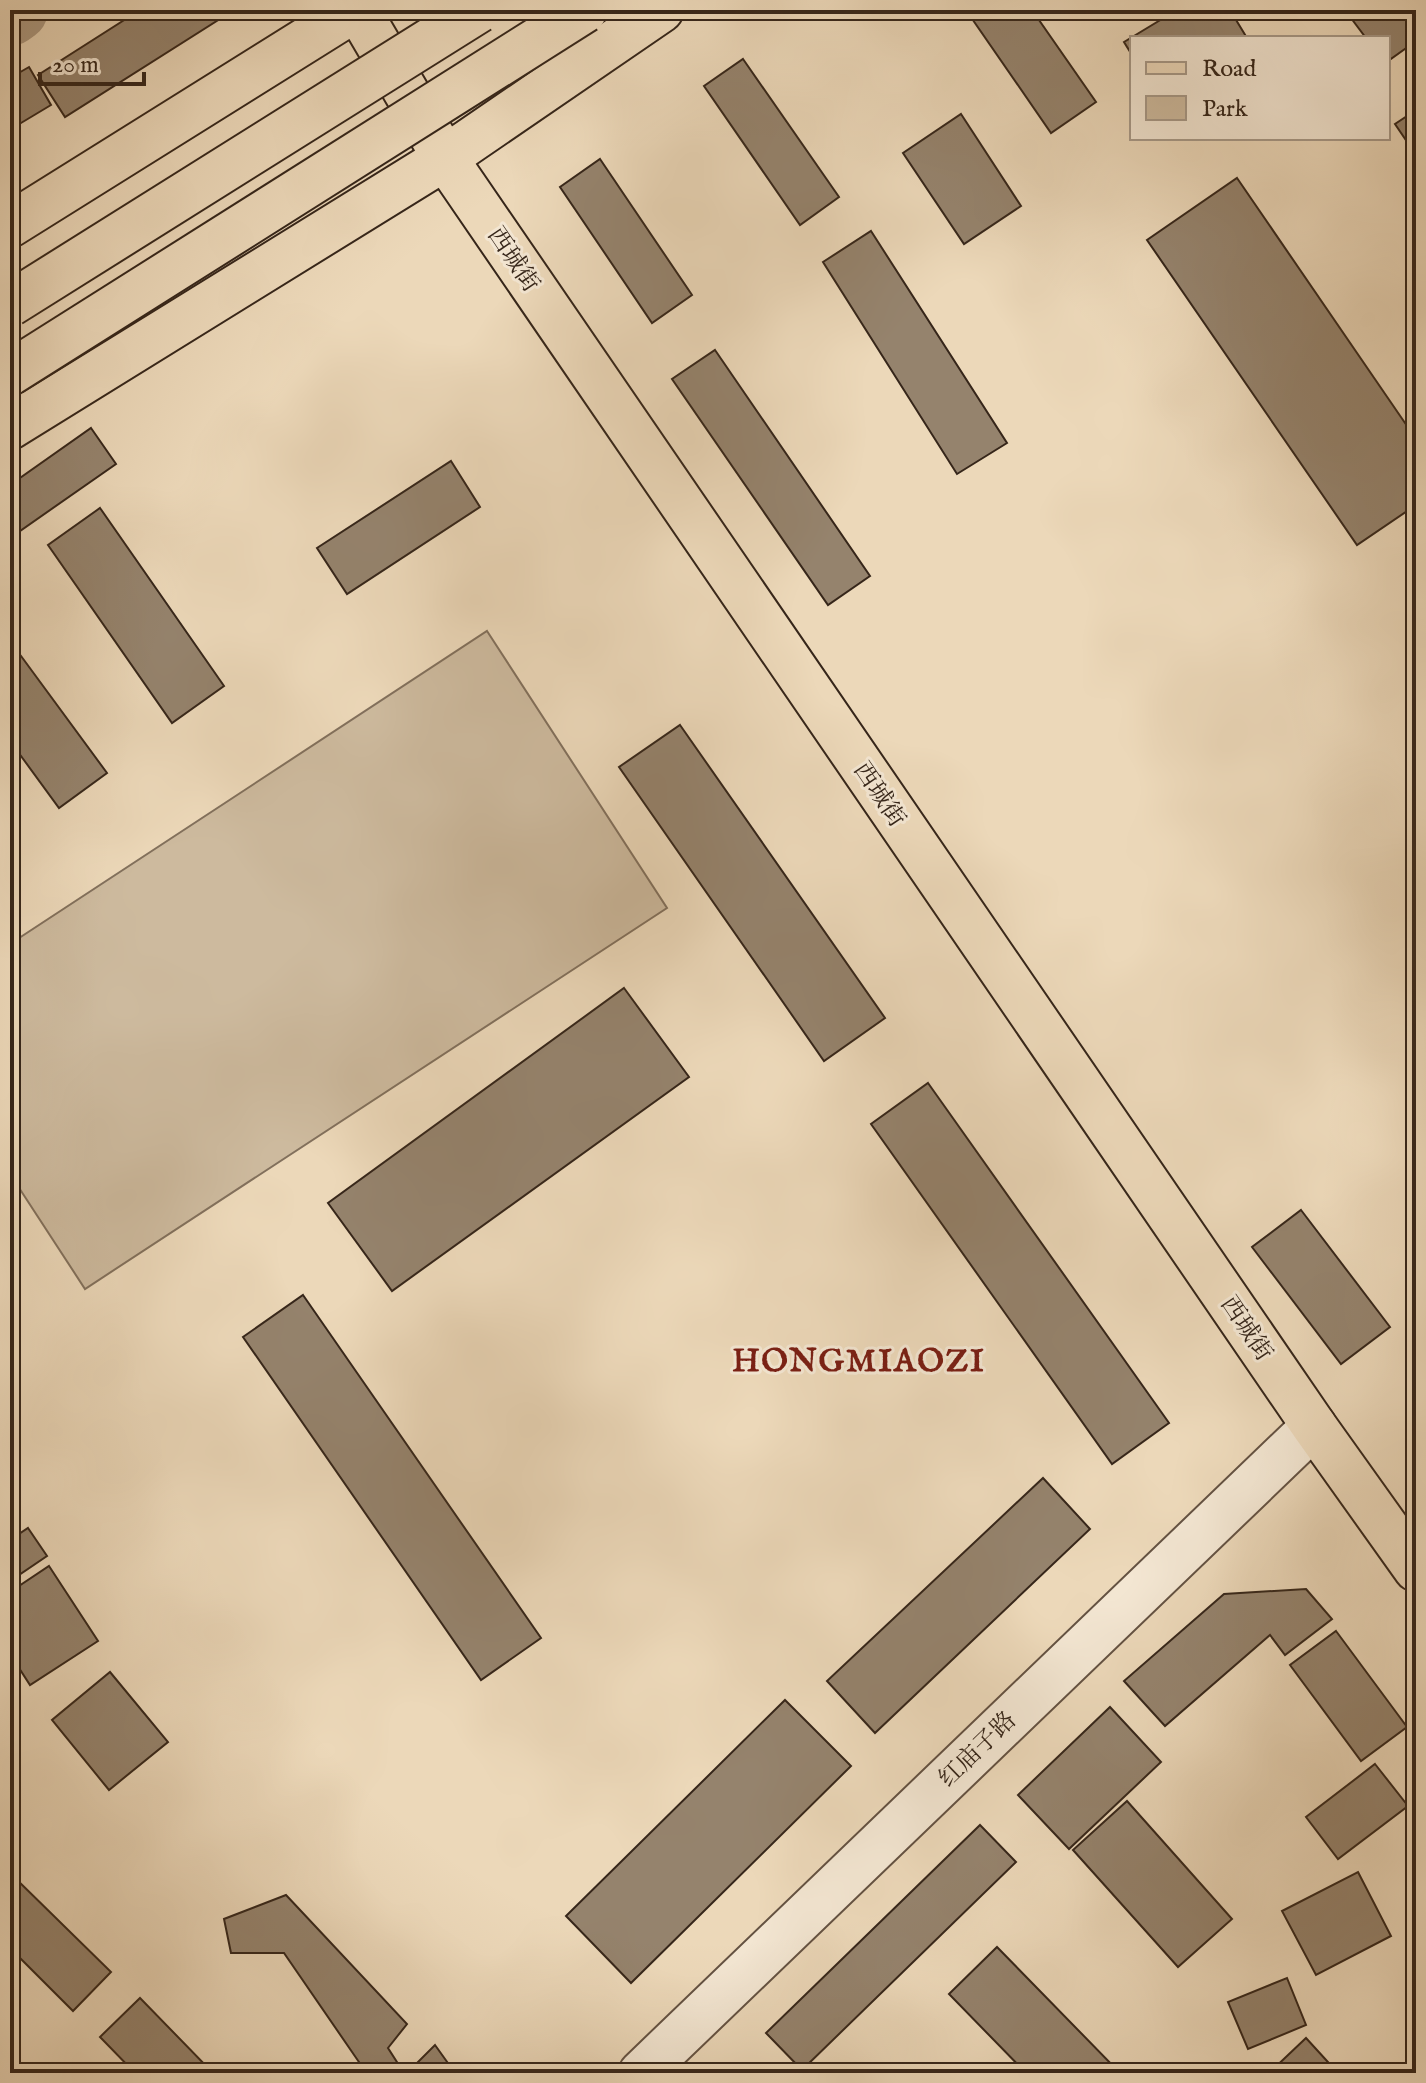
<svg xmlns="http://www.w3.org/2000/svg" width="1426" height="2083" viewBox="0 0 1426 2083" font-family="'IM FELL English','Noto Serif SC',serif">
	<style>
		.green { fill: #cdba9e; stroke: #82705c; stroke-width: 2 }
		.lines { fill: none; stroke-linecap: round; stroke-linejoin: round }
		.river { stroke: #ae9b83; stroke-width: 62 }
		.building { fill: #95836d; stroke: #36261a; stroke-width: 2 }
		.minor-casing { stroke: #645242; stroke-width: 48 }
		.major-casing { stroke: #36261a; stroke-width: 48 }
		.minor { stroke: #f3e6d2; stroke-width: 44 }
		.major { stroke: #ecd8b9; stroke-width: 44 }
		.highway-bridge-casing { stroke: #36261a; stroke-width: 48; stroke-linecap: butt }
		.highway-bridge { stroke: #ecd8b9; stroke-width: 44 }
		.labels { text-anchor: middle; stroke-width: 6; stroke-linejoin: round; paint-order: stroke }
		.street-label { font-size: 24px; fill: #36261a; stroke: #f3e6d2 }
		.district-label { font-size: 32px; font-weight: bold; letter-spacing: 2px; fill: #7a1f14; stroke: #f3e6d2 }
	</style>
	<rect width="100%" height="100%" fill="#ecd8b9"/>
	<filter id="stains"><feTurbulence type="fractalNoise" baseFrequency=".0025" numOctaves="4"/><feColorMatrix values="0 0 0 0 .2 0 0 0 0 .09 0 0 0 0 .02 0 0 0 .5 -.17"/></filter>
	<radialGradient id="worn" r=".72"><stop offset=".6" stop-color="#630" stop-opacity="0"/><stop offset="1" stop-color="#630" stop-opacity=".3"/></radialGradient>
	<path class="green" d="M487,631L667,908L85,1289L10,1174V944Z"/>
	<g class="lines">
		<path class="river" d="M10,15L17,10"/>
	</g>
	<g class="building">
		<path d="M140,10H234L65,117L38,75Z"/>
		<path d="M966,10H1032L1096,102L1051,133Z"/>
		<path d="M1177,10H1230L1247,38H1132V55L1124,42Z"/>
		<path d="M1345,10H1416V41L1388,61V38H1366Z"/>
		<path d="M743,59L839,197L800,225L704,86Z"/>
		<path d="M29,67L51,105L16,126L10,116V78Z"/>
		<path d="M1416,110V155L1395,124Z"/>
		<path d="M961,114L1021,206L964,244L903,153Z"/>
		<path d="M600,159L692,295L652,323L560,187Z"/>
		<path d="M1237,178L1416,439V505L1357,545L1147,240Z"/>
		<path d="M871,231L1007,443L957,474L823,262Z"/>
		<path d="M715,350L870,576L828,605L672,379Z"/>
		<path d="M91,428L116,464L10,538V485Z"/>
		<path d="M451,461L480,507L347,594L317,548Z"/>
		<path d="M100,508L224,686L172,723L48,545Z"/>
		<path d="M10,641L107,773L59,808L10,741Z"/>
		<path d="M680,725L885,1018L824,1061L619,767Z"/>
		<path d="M624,988L689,1077L392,1291L328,1203Z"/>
		<path d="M928,1083L1169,1423L1112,1464L871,1124Z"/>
		<path d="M1301,1210L1390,1327L1341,1364L1252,1247Z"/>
		<path d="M303,1295L541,1638L481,1680L243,1337Z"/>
		<path d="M1043,1478L1090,1529L875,1733L827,1681Z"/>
		<path d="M28,1528L47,1556L10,1581V1540Z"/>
		<path d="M49,1566L98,1641L30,1685L10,1654V1592Z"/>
		<path d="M1306,1589L1332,1619L1285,1655L1270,1635L1165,1726L1124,1681L1224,1594Z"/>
		<path d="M1336,1631L1407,1727L1361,1761L1290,1665Z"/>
		<path d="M110,1672L168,1742L109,1790L52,1720Z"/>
		<path d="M785,1700L851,1766L631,1983L566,1916Z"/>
		<path d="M1110,1707L1161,1762L1069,1849L1018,1795Z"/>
		<path d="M1375,1764L1408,1806L1338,1859L1306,1817Z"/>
		<path d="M1127,1801L1232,1919L1178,1967L1073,1850Z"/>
		<path d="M980,1825L1016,1862L802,2070L766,2033Z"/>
		<path d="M1358,1872L1391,1936L1316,1975L1282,1911Z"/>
		<path d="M10,1873L111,1972L73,2011L10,1948Z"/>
		<path d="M286,1895L407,2024L388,2048L404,2073H361V2065L284,1953H231L224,1919Z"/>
		<path d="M997,1947L1120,2073H1026L949,1994Z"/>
		<path d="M1287,1978L1306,2025L1248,2049L1228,2002Z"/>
		<path d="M140,1998L213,2073H135L100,2037Z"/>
		<path d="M1306,2038L1338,2073H1269Z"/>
		<path d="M435,2045L455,2073H407Z"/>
	</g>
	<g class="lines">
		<g class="minor-casing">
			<path id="minor" d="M641,2073L1314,1426"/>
		</g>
		<g class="major-casing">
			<g id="major">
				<path d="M358,10L445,158L1314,1426L1416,1569"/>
				<path d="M10,225L354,10"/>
				<path d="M10,427L445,158L661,10"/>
			</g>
		</g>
		<use href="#minor" class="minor"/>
		<use href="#major" class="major"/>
		<g class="highway-bridge-casing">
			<g id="highway-bridge">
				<path d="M10,304L479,10"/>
				<path d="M10,373L585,10"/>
			</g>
		</g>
		<use href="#highway-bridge" class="highway-bridge"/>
	</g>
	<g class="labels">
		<g class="street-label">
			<text transform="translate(514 259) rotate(56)" y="8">西珹街</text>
			<text transform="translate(880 794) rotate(56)" y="8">西珹街</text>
			<text transform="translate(1247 1328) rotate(56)" y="8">西珹街</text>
			<text transform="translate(977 1749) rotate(-44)" y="8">红庙子路</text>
		</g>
		<g class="district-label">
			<text x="859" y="1371">HONGMIAOZI</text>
		</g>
	</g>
	<rect width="1426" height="2083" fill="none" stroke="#ecd8b9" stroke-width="40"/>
	<rect x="12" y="12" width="1402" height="2059" fill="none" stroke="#36261a" stroke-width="4"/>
	<rect x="20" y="20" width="1386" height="2043" fill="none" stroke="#36261a" stroke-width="2"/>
	<rect x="1130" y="36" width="260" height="104" fill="#f3e6d2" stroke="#a79988" stroke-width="2"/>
	<rect x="1146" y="62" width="40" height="12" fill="#ecd8b9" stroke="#a79988" stroke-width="2"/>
	<text x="1202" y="76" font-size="24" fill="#36261a">Road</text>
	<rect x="1146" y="96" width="40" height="24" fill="#cdba9e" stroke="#a79988" stroke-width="2"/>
	<text x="1202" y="116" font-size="24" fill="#36261a">Park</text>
	<path d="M40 72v12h104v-12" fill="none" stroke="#36261a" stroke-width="4"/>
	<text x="52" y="72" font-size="24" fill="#36261a" stroke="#f3e6d2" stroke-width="6" paint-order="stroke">20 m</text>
	<rect width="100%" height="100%" filter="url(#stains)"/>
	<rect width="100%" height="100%" fill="url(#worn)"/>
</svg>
